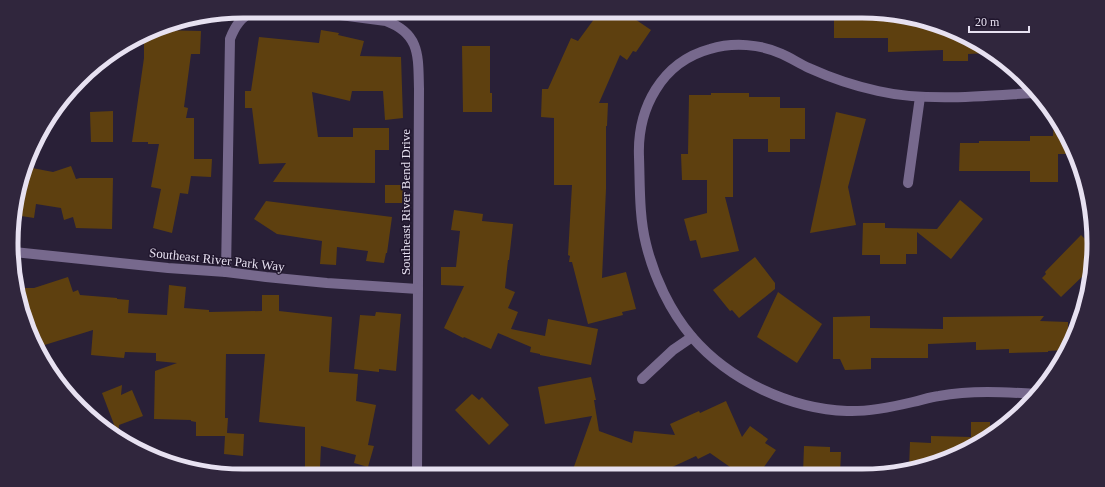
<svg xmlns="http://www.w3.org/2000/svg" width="1105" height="487" viewBox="0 0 1105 487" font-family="'Times New Roman',serif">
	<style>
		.building { fill: #5e400f }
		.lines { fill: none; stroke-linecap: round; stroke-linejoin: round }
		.minor { stroke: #77698d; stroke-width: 10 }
		.labels { text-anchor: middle; stroke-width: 3; stroke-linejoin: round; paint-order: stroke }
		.street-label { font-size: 13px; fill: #e7e1f1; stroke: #20162d }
		.rim { fill: none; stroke: #e7e1f1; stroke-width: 5 }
	</style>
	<rect width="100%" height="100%" fill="#292037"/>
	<g class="building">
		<path d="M600,11H623L651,30L636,52L633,51L627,60L620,55L599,103H608L607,126H606V189L602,278L626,272L636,309L622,312L623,315L588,324L572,262H569L570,256L568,255L572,185H554V118L541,117L542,89H548L571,38L578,41Z"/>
		<path d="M834,11H862L936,23L988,53L968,54V61H943V50L888,52V38H834Z"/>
		<path d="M157,30L201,31L200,54H191L184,107L188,108L186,118H194V159H212L211,177L191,176L188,194L180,193L172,233L153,228L161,189L151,187L159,144H148V142H132L144,58V38Z"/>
		<path d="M321,30L339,33L338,35L364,41L360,56L401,57L403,118L385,120L383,91H352L350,101L312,92L318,137H353V128H389V150H375V183L273,182L286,163L259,164L252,108H245V91H251L259,37L319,43Z"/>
		<path d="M462,46H490V93H492V112H463Z"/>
		<path d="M711,93H749V97H780V108H805V139H790V152H768V139H733V197H725L739,251L701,258L696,240L690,241L684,219L707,213V180H682L681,154H688L689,95H711Z"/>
		<path d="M113,111V142H91L90,112Z"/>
		<path d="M836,112L866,119L848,187L856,225L810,233Z"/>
		<path d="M1054,119L1070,141L1074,154H1058V182H1030V171H959L960,143H979V141H1030V136H1053Z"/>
		<path d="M71,166L76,179L80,178H113L112,229L76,228L73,217L64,220L61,208L36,204L34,218L15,215V198L27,167L53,172Z"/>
		<path d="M385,185H403L402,203H385Z"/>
		<path d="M960,200L983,219L951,259L917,232V254H906V264H880V255H862L863,223H885V228L937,229Z"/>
		<path d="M266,201L392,217L387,253H386L384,263L366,261L368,251L337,247L336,265L320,264L322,241L277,234L254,219Z"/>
		<path d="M454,210L483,214L482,221L513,224L509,260H508L505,288L515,292L508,308L518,312L511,329L545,336L548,319L598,329L591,365L540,355V354L530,352L531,347L498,333L491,349L464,337L463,338L444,328L464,286L441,285V267H456L460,231L451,230Z"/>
		<path d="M1081,235L1091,245L1088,271L1061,297L1042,278L1046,274L1045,272Z"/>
		<path d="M755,257L775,283V289L739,318L732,310L730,311L713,290Z"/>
		<path d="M68,277L73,292L78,290L80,295L117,298V299L129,300L128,313L167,315L169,285L186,287L184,308L209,310V312L262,311V295H279V311L332,317L329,372L358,374L356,401L376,405L368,445L374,446L368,467L354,463L356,455L321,446L320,467H305V427L259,422L265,354H226L225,418H228L227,433L244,434L243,456L224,454L225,436H196V422L191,421V420L154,419L155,371L177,363L156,361V353L125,352L124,358L91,355L93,330L38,347L18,288H34Z"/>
		<path d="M778,292L822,324L797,363L757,337Z"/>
		<path d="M376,312L401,314L396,371L379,369V372L354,369L360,315L375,316Z"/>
		<path d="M870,316V328L943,329V317L1044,316L1040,321L1068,322V344L1065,350L1048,351V352L1009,353V349L976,350V342L928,344V358H871V369L845,370L840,359H833V317Z"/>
		<path d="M591,377L596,400H594L599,431L632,443L634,431L675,435L670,424L699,411L700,413L726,401L742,437L750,426L768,439L765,443L776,450L759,474H740L710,453L698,459L696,456L668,469L667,475H571L592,416L545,424L538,387Z"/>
		<path d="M122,385L121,395L132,390L143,416L119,425L118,435L102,393Z"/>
		<path d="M472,394L479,400L482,397L509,425L489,445L455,410Z"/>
		<path d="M971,422H990V436L951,458L909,469L910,442L931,443V436L971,437Z"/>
		<path d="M804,446L830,447V452H841L840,474H803Z"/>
	</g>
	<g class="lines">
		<g class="minor">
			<path d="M310,11L386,21C421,34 418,57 419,89L417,475"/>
			<path d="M1033,93C984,96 926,102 878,91C855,86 831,78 809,68C800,64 791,58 782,54C761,44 733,42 710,49C662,62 637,108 639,157C640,185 639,216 646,244C654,277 670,311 692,337C729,380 790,409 847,411C869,412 892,407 913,402C922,400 930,397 939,396C971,390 1004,392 1037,394"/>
			<path d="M908,183L920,97"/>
			<path d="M14,252L168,268L226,272L266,277L327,283L418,289"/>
			<path d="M226,272L230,39C235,26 241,17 254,11"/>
			<path d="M642,379L673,350L692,337"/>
		</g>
	</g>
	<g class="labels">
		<g class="street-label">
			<text transform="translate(405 202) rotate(-90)" y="5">Southeast River Bend Drive</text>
			<text transform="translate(217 259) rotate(6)" y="5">Southeast River Park Way</text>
		</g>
	</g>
	<path d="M0 0H1105V487H0ZM243 18H862A225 225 0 0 1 1087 243V244A225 225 0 0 1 862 469H243A225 225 0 0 1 18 244V243A225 225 0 0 1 243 18Z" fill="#30263d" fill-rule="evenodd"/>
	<path class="rim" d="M243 18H862A225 225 0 0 1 1087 243V244A225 225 0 0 1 862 469H243A225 225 0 0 1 18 244V243A225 225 0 0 1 243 18Z"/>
	<path d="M969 26v6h60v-6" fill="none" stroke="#e7e1f1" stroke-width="2"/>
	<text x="975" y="26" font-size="12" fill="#e7e1f1" stroke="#20162d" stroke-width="3" paint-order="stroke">20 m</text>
</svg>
